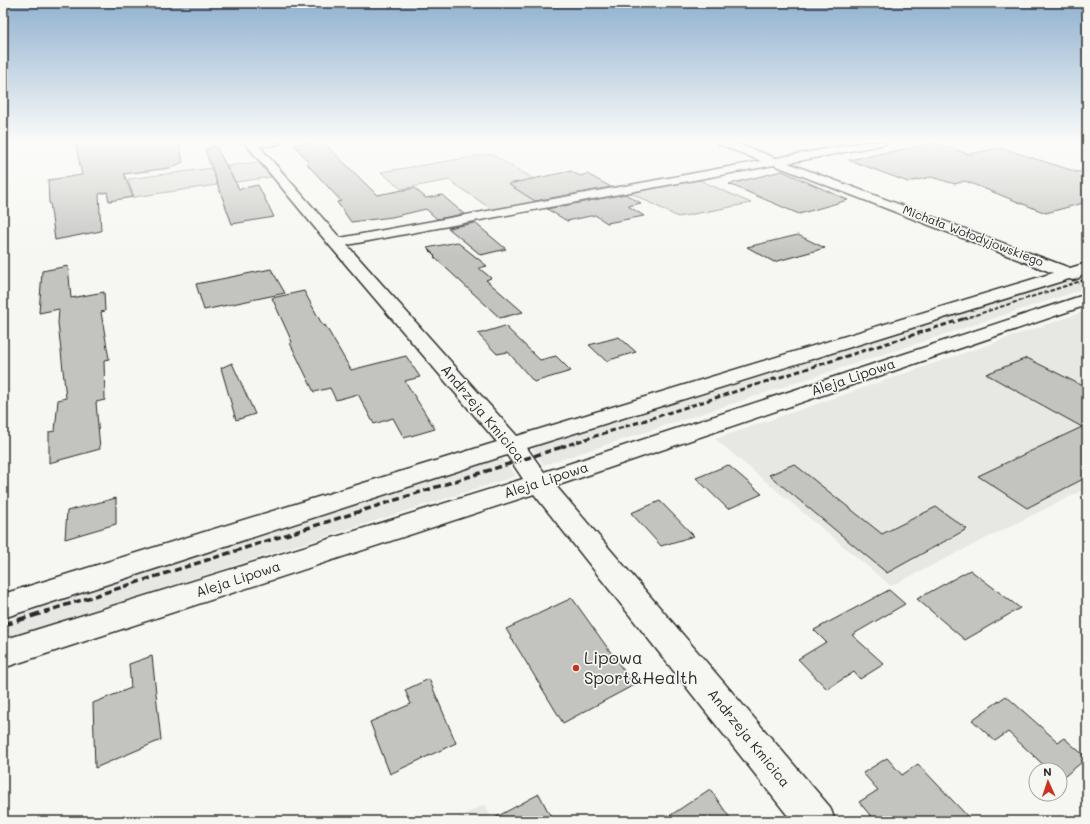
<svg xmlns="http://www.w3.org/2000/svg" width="1090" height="824" viewBox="0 0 1090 824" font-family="Mali,sans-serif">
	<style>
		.built { fill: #e7e7e3 }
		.green { fill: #d9d9d5; stroke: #828280 }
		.building { fill: #c3c3c0; stroke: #2b2b2b }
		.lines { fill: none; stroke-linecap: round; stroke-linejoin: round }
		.minor-casing { stroke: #2b2b2b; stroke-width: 3 }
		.minor { fill: #f6f6f2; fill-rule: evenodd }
		.rail-far3 { stroke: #2b2b2b; stroke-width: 2; stroke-dasharray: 4.5 2; stroke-linecap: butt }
		.rail-far2 { stroke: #2b2b2b; stroke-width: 3; stroke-dasharray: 5.5 3; stroke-linecap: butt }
		.rail-far1 { stroke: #2b2b2b; stroke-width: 3.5; stroke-dasharray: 7 3.5; stroke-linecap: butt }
		.rail { stroke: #2b2b2b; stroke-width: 4.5; stroke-dasharray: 10 4.5; stroke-linecap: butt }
		.poi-dot { fill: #c8321e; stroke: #f6f6f2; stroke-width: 1.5 }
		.labels { text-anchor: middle; stroke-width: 3.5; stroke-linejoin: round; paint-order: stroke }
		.far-street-label { font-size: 12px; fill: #2b2b2b; stroke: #f6f6f2 }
		.street-label { font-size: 14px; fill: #2b2b2b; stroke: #f6f6f2 }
		.near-poi-label { font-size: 17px; fill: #2b2b2b; stroke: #f6f6f2; text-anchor: start }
	</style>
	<rect width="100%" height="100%" fill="#f6f6f2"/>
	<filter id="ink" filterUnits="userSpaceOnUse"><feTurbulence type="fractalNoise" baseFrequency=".025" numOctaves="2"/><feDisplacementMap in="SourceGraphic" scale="8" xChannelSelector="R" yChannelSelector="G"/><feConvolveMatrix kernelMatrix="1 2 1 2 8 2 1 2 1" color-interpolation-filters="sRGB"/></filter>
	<g filter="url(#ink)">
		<g class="built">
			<path d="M1066,277L1087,285V288L544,465L530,446Z"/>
			<path d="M1080,313L1087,316V488L891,586L715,439Z"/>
			<path d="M502,458L516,476L3,639V616L17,613Z"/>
			<path d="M485,804L493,821H453Z"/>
		</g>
		<g class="green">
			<path d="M491,154L565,197L494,211L449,180L401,189L381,172Z"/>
			<path d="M258,162L271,177L134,197L128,179Z"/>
			<path d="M697,179L751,203L678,217L629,192Z"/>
		</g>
		<g class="building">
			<path d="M91,142H179L183,162L170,168L124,174L133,197L109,201L107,192L99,194L101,231L55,240L50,203H49L48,180L82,175L76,146H78V143Z"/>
			<path d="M314,142H323L377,195L414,188L426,198L442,195L464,214L437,219L426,209L392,217L351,222L337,202L341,201L307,164L309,163L294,144Z"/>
			<path d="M935,143L968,154L1001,148L1077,172L1087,170V202L1046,213L965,181L955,184L931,177L908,182L849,160Z"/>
			<path d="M215,145L239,189L258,185L274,217L232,224L205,150Z"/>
			<path d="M571,171L580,176L587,174L611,187L535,201L508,184Z"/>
			<path d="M782,171L848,200L799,214L729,184Z"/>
			<path d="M625,194L641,203L628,206L644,216L607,223L595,215L567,221L547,209Z"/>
			<path d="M475,223L506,249L481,255L448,228Z"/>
			<path d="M798,235L825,248L774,262L747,247Z"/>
			<path d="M457,242L487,266L479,268L491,278L486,280L523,312L500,318L434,257L435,256L427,248Z"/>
			<path d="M68,266L71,298L104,292L105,311L101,312L109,359L104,360L105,400L96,402L100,449L49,463V432L55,431L58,400L66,398L58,323L59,309L39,313L42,271Z"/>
			<path d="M271,269L285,293L204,310L196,284Z"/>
			<path d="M304,291L323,326L325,325L351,370L406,356L420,377L405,381L435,429L404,438L393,418L374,424L358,394L336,400L330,388L314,392L290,343L292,342L272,298Z"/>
			<path d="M505,326L540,360L556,356L571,371L534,382L508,352L497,354L478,334Z"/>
			<path d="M619,337L636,352L606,361L589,345Z"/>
			<path d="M1027,358L1087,388V477L1027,508L978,476L1082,427L986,374Z"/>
			<path d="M232,363L255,414L236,420L221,368Z"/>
			<path d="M794,464L882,534L936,507L967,529L887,573L769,475Z"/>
			<path d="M728,465L762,494L728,509L696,478Z"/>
			<path d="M116,498V524L65,539L67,511Z"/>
			<path d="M660,501L694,536L661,546L631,513Z"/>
			<path d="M970,570L1020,608L965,640L917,599Z"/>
			<path d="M889,590L905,604L852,635L884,664L860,679L854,672L827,689L798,659L826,642L814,630Z"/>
			<path d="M572,598L634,685L563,723L506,629Z"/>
			<path d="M152,656L161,740L95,768L93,703L131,688L129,664Z"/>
			<path d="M429,679L456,743L390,774L370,722L411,704L405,690Z"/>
			<path d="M1006,696L1058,742L1064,738L1087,758L1060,780V770H1049L1008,732L995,741L972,720Z"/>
			<path d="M887,758L902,775L918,764L972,821H875L859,802L878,790L863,773Z"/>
			<path d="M710,789L732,821H662Z"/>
			<path d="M539,794L553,821H489Z"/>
		</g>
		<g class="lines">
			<g class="minor-casing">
				<path id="minor" d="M244,142H280L279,144L260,147L340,238L761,161L719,144L718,142H732L776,158L865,142H886L885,144L881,145L788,163L1070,268L1087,263V273L1081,275L1079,278L1073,280L1069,279L527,448L544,472L1087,294V305L556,486L830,807L835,821H792L534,494L3,668V640L523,479L507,455L3,618V594L497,442L330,246ZM774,165L1053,273L517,436L347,245Z"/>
			</g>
			<use href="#minor" class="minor"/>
			<path class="rail-far3" d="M963,319L1087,279"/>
			<path class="rail-far2" d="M561,447L966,318"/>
			<path class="rail-far1" d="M44,612L565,446"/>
			<path class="rail" d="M3,625L48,611"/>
		</g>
	</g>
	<linearGradient id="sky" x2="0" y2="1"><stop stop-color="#91b2d0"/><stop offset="0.55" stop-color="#fbfbf9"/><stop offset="1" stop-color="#fbfbf9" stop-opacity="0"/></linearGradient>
	<rect width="1090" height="257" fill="url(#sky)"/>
	<circle class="poi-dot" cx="576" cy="668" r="4"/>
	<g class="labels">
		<g class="far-street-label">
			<text transform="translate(973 236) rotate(21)" y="4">Michała Wołodyjowskiego</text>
		</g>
		<g class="street-label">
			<text transform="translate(853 377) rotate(-19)" y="5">Aleja Lipowa</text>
			<text transform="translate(483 413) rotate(50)" y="5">Andrzeja Kmicica</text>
			<text transform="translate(546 480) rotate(-18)" y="5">Aleja Lipowa</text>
			<text transform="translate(238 579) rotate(-18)" y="5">Aleja Lipowa</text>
			<text transform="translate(749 738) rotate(51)" y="5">Andrzeja Kmicica</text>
		</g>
		<g class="near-poi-label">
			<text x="584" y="664">Lipowa<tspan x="584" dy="20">Sport&amp;Health</tspan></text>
		</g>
	</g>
	<rect width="1090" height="824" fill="none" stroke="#f6f6f2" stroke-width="16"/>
	<rect x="8" y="8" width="1074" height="808" fill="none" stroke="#2b2b2b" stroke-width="1.5" filter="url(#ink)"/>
	<g transform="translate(1048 782) rotate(357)"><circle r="19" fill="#f6f6f2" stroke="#a5a5a2"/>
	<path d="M0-3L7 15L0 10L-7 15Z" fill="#c8321e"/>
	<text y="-6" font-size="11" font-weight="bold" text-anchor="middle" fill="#2b2b2b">N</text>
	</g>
</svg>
